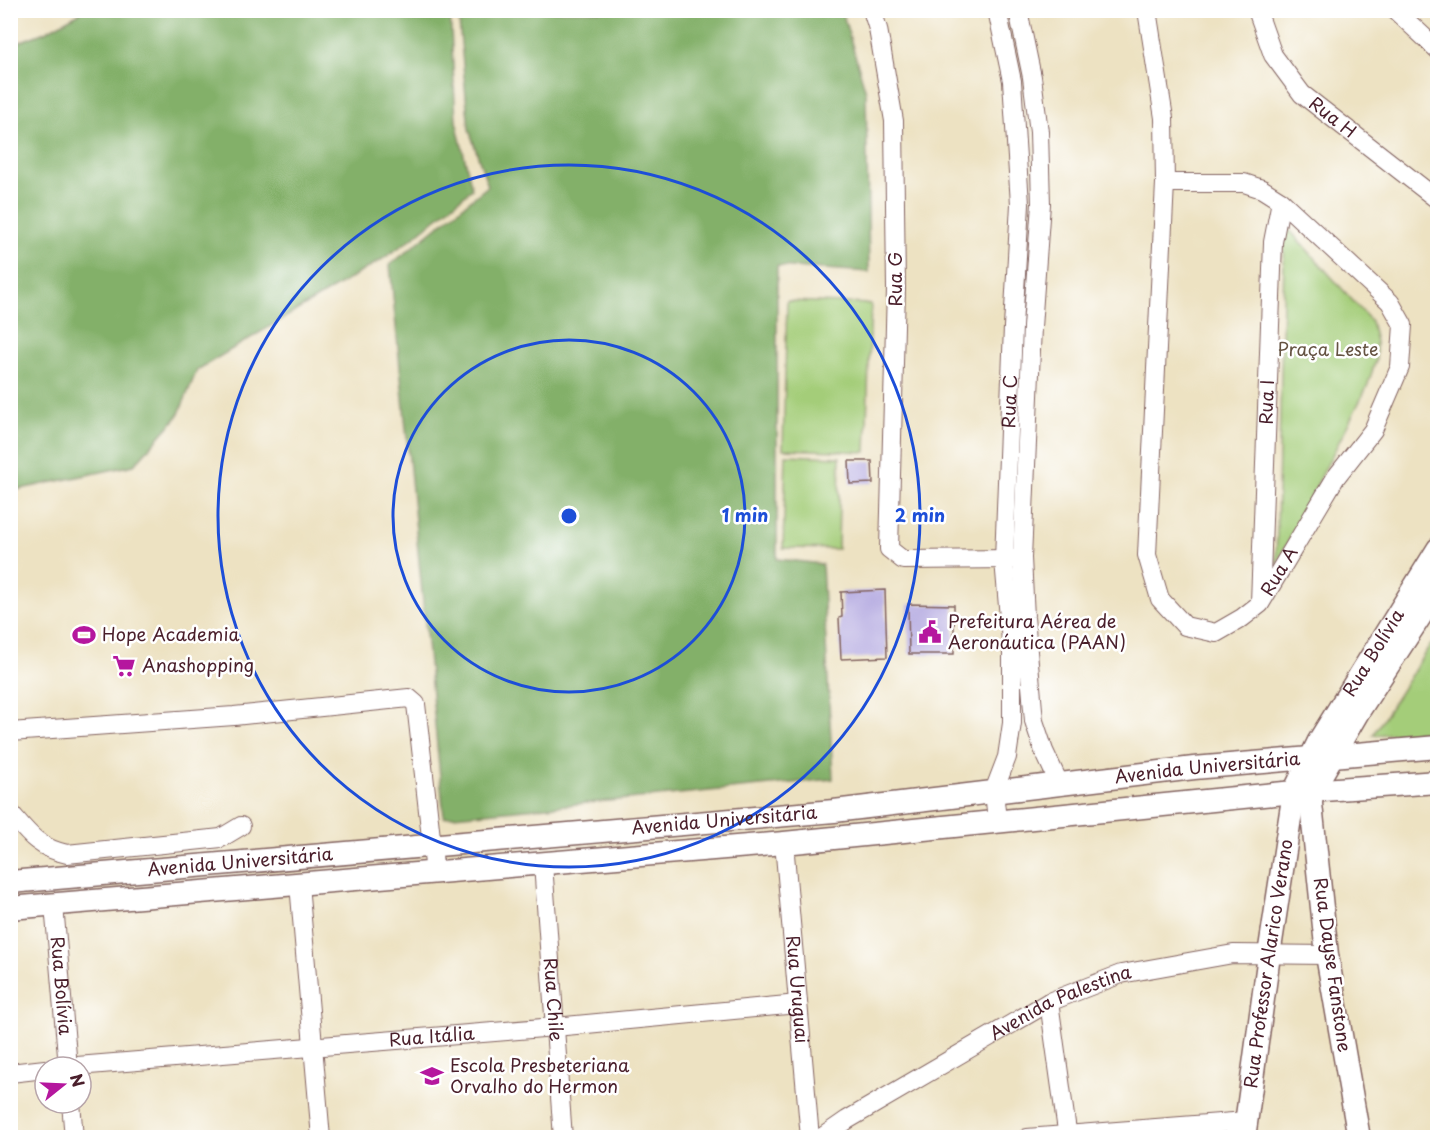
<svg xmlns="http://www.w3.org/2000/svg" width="1448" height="1148" viewBox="0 0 1448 1148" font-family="'Playpen Sans',sans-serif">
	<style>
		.green { fill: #a4cd79; stroke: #777652; stroke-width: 1.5 }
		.forest { fill: #83b069; stroke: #66684a; stroke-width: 1.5 }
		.building { fill: #b6ace1 }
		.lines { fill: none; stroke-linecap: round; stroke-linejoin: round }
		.minor-casing { stroke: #836360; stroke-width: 20 }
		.major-casing { stroke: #836360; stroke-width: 25 }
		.minor { stroke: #fff; stroke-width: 18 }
		.major { stroke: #fff; stroke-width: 22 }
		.ring { fill: none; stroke: #1d4ed8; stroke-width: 3 }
		.labels { text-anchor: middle; stroke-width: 5; stroke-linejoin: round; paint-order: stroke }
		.street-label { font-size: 18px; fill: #4a1f2b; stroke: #fff }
		.park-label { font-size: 18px; fill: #655342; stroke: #fff }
		.poi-label { font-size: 18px; fill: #4a1f2b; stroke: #fff; text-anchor: start }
		.centre { fill: #1d4ed8; stroke: #fff; stroke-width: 3 }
		.ring-label { font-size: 18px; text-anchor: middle; font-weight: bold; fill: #1d4ed8; stroke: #fff; stroke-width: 5; stroke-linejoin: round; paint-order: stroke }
	</style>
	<rect width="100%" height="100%" fill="#fff"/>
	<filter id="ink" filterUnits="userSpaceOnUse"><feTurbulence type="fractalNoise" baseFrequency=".0167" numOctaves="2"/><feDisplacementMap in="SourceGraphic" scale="12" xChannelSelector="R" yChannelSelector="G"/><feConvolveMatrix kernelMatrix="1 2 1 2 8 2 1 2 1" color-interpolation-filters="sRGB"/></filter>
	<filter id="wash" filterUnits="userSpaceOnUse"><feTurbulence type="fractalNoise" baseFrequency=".008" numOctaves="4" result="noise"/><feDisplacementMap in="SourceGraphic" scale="24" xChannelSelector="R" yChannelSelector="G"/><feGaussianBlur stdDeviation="1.35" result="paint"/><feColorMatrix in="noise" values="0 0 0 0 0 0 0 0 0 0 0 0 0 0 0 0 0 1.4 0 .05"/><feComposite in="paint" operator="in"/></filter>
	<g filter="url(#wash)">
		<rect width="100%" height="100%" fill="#ede2c2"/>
		<g class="green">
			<path d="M1285,225L1371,321L1376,342V360L1367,387L1276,565Z"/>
			<path d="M787,301L871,304L866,452L783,449Z"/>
			<path d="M786,455L840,457L838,549L783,548Z"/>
			<path d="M1437,644V731L1373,735L1430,645Z"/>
		</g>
		<g class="forest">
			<path d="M83,11H450L456,121L472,189L414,237L381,260L197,370L178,416L134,465L11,491V45L45,32Z"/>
			<path d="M458,11H842L866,92L869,272L777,266V559L822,564L833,779L444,817L390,265L488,186L469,129Z"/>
		</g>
		<g id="blocks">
			<g class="building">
				<path d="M849,461H872L873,483L850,484Z"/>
				<path d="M885,590L887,657L841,659L839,618L842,617L841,592Z"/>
				<path d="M908,604L954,605V654H909Z"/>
			</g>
		</g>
	</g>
	<g filter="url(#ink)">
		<use href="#blocks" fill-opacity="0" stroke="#836360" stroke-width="1.5"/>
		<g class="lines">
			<g class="minor-casing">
				<g id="minor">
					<path d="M872,10L878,29L894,121L896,289L889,549L903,560L1015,559"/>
					<path d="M1018,10L1032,77L1039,132L1041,204L1032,327L1022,558L1025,617L1034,721L1044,751L1059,783"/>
					<path id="s1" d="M1147,10L1164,118L1165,183L1147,555L1160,599L1185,626L1216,633L1242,618L1260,604L1336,477L1373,430L1400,367L1403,325L1390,302L1281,201L1262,189L1244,183H1165"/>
					<path id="s2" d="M1257,10L1273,55L1302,94L1438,200"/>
					<path d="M1395,10L1438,50"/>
					<path id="s3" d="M1260,603L1273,242L1281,201"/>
					<path d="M10,732L234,716L409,698L416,704L435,873"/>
					<path d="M10,812C28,833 38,848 67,854L221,838L241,826"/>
					<path id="s4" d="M997,821L994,791L1007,757L1012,723V653L1004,560L1013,327L1020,204L1012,81L997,10"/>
					<path id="s5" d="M784,843L810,1138"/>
					<path id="s6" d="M543,864L563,1138"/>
					<path d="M299,884L321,1138"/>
					<path id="s7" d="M54,905L68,1067"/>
					<path d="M1049,1002L1068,1138"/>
					<path id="s8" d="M65,1067L555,1027L798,1004"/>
					<path d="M10,1073L45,1069"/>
					<path d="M71,1103L74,1138"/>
					<path id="s9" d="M821,1138L847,1120L1049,1002L1121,974L1233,954L1327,955"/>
					<path d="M1027,1138L1246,1121"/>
				</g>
			</g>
			<g class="major-casing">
				<g id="major">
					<path id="s10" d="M10,882L834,811L1194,768L1438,747"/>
					<path d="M10,908L784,843L1294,792L1438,782"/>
					<path id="s11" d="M1244,1138L1269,955L1294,792L1319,741L1438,549"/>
					<path d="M1359,1138L1327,955L1311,804L1312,791L1358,712L1438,589"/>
				</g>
			</g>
			<use href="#minor" class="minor"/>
			<use href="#major" class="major"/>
		</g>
	</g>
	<g class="ring">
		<circle cx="569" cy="516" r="176"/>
		<circle cx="569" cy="516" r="351"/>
	</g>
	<defs>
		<g id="civic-bare" transform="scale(1.8)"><path d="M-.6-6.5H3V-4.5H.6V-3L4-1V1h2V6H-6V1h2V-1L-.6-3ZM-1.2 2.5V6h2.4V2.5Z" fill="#b5179e" stroke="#fff" stroke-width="2.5" paint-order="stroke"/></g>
		<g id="stadium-bare" transform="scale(1.8)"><path d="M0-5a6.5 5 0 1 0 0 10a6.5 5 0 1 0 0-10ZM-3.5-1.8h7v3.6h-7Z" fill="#b5179e" stroke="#fff" stroke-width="2.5" paint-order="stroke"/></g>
		<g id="supermarket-bare" transform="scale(1.8)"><path d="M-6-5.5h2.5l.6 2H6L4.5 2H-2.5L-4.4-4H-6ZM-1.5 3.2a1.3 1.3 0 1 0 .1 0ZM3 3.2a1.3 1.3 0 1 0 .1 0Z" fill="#b5179e" stroke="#fff" stroke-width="2.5" paint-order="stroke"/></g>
		<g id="school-bare" transform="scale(1.8)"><path d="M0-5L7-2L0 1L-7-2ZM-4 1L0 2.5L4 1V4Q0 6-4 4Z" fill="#b5179e" stroke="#fff" stroke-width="2.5" paint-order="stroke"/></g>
	</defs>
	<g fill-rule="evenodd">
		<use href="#civic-bare" x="930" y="632"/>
		<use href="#stadium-bare" x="84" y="635"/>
		<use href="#supermarket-bare" x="124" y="666"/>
		<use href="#school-bare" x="432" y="1076"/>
	</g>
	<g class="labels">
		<g class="street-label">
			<text dy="6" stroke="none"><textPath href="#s2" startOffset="135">Rua H</textPath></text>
			<text transform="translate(896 279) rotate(-90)" y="6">Rua G</text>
			<text dy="6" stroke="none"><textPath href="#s4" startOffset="423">Rua C</textPath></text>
			<text dy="6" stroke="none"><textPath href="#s3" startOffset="201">Rua I</textPath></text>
			<text dy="6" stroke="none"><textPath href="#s1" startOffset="752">Rua A</textPath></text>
			<text dy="6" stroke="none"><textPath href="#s11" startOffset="510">Rua Bolívia</textPath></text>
			<text dy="6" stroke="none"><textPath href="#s10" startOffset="1203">Avenida Universitária</textPath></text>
			<text dy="6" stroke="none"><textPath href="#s10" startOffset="717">Avenida Universitária</textPath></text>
			<text dy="6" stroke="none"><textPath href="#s10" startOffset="231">Avenida Universitária</textPath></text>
			<text dy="6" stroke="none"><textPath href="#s11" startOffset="176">Rua Professor Alarico Verano</textPath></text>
			<text transform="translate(1332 965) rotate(82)" y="6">Rua Dayse Fanstone</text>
			<text dy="6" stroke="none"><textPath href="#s7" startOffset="81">Rua Bolívia</textPath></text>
			<text dy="6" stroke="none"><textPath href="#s5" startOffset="147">Rua Uruguai</textPath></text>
			<text dy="6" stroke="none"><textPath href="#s6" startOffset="136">Rua Chile</textPath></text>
			<text dy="6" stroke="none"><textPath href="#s9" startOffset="276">Avenida Palestina</textPath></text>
			<text dy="6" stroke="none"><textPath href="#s8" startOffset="368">Rua Itália</textPath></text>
		</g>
		<g class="park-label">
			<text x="1328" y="356">Praça Leste</text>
		</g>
		<g class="poi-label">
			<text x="948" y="628">Prefeitura Aérea de<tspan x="948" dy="21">Aeronáutica (PAAN)</tspan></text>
			<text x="102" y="641">Hope Academia</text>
			<text x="142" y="672">Anashopping</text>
			<text x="450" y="1072">Escola Presbeteriana<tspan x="450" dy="21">Orvalho do Hermon</tspan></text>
		</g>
	</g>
	<circle cx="569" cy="516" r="9" class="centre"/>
	<g class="ring-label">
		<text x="745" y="522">1 min</text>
		<text x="920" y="522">2 min</text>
	</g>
	<rect width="1448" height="1148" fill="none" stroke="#fff" stroke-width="36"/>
	<g transform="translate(63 1085) rotate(72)"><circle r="28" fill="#ffffff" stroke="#b7a5aa" stroke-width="1.5"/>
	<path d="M0-4.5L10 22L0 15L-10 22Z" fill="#b5179e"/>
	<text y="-9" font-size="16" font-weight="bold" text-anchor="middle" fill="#4a1f2b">N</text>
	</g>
</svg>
